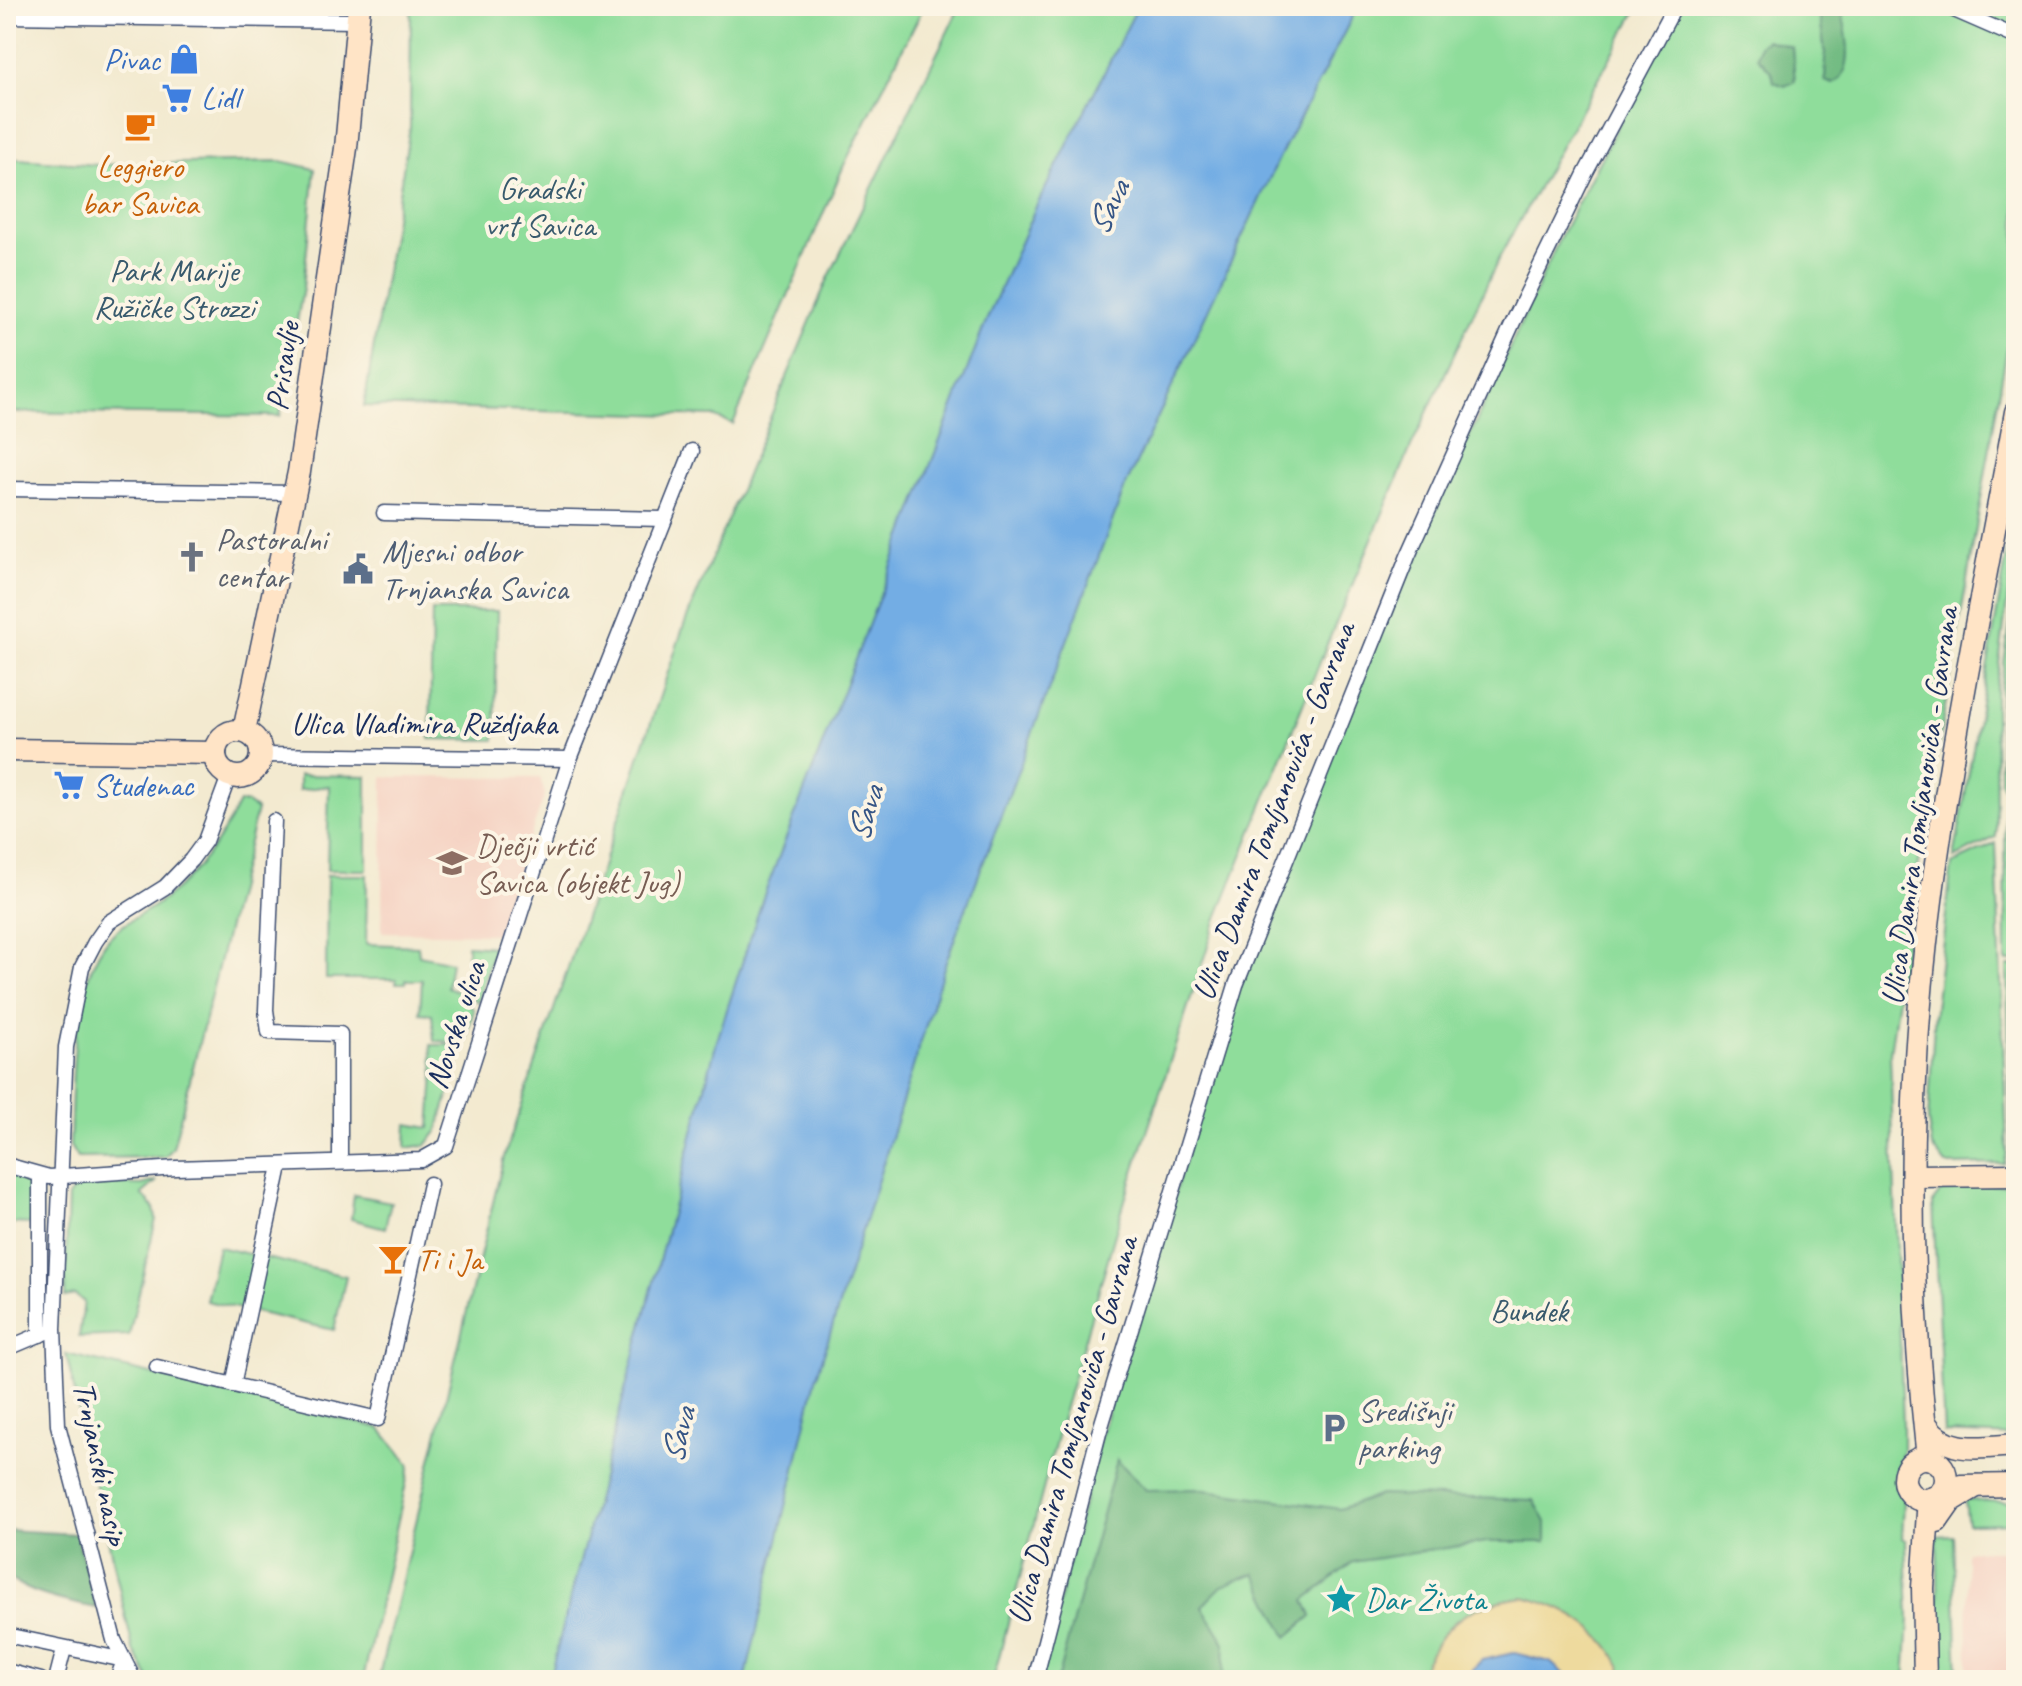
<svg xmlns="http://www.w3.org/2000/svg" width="2022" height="1686" viewBox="0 0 2022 1686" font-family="Caveat,sans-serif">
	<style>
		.built { fill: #f5d2c2 }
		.green { fill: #8fdd9b; stroke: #55867c; stroke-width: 2 }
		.forest { fill: #73bc83; stroke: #477670; stroke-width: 2 }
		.sand { fill: #eeda9e; stroke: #84847e; stroke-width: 2 }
		.water { fill: #73ade4; stroke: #476ea1; stroke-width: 2 }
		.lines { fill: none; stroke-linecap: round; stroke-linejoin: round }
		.street-casing { stroke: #3b4b6f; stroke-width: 17 }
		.secondary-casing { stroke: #3b4b6f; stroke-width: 25 }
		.street { stroke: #fff; stroke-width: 14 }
		.secondary { stroke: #ffe4c6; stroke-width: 22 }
		.labels { text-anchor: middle; stroke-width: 8; stroke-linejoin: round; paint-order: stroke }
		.shop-label { font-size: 32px; fill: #366cbe; stroke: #fcf5e5; text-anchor: start }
		.food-label { font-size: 32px; fill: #c56008; stroke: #fcf5e5 }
		.park-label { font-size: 32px; fill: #385a6d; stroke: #fcf5e5 }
		.street-label { font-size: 32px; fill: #1b2f5e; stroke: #fcf5e5 }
		.worship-label { font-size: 32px; fill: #5b616d; stroke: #fcf5e5; text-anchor: start }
		.service-label { font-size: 32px; fill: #4e5e75; stroke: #fcf5e5; text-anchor: start }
		.education-label { font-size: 32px; fill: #785e54; stroke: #fcf5e5; text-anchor: start }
		.culture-label { font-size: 32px; fill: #0d838f; stroke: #fcf5e5; text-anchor: start }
		.water-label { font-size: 34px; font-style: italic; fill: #355586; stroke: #fcf5e5 }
	</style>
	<rect width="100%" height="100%" fill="#fcf5e5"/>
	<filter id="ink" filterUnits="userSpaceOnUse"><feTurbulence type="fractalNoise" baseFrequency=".0125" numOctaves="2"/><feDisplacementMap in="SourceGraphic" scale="16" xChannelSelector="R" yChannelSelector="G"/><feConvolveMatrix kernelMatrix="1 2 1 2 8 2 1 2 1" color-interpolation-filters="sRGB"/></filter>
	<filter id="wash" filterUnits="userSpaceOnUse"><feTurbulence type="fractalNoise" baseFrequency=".006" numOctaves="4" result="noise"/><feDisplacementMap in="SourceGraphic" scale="32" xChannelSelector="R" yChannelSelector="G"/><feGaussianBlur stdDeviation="1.8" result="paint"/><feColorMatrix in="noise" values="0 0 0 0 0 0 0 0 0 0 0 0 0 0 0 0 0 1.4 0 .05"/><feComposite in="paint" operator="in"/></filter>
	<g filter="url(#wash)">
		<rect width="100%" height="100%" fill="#f3ead0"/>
		<g class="built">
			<path d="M383,777L540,778L545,794L496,934L382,932Z"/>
			<path d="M1967,1551H2016V1680H1968Z"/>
		</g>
		<g class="green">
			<path d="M411,6H924L844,165L733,424L713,416L364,406L410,127Z"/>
			<path d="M960,6H1138L1035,209L985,324L763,898L717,1041L549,1680H378L504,1157L684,625L826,283Z"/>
			<path d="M1358,6H1639L1499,258L1411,447L1328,642L1217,918L1127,1193L1063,1414L993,1680H745L816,1379L945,964L1125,487L1279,158Z"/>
			<path d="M1680,6H2016V296L1914,887L1890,1053L1903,1425V1451L1894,1478L1904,1502L1902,1538L1906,1541L1909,1619L1905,1680H1040L1099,1440L1233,1002L1365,666L1561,235Z"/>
			<path d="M6,158L97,165L281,161L315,169L303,288L280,416L6,412Z"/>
			<path d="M2016,503V533L1995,695L1996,837L1954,858Z"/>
			<path d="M2016,584V792L2003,787L2000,781V690Z"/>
			<path d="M432,611H497L495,740L430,739Z"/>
			<path d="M299,775L367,776V870H327L329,786L299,790Z"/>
			<path d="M2005,795L2016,799V962H2006Z"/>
			<path d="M239,803H247L257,810L173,1148L165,1157L77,1158L70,1146C73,1086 69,986 109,938C124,921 147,913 164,899C196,875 221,839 239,803Z"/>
			<path d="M1996,843L2007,1153L2004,1164L1946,1165L1932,1147L1928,1121L1935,1008L1952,864Z"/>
			<path d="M327,875H367L366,944L418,946L419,955L451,962L447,987L458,991L474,1010L465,1042L434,1041L432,1014L420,1013L422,980H406V983H396V979H326Z"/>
			<path d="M467,945L494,947L478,1002L467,994Z"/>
			<path d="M2007,966H2016V1158L2011,1153Z"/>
			<path d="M431,1045H464L437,1132L426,1145L406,1148L407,1124L430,1128L434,1075Z"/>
			<path d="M6,1170L34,1186L36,1224L6,1223Z"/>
			<path d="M157,1181L142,1194L154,1208L156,1219L129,1335L79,1337L84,1302L75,1295L65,1297L68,1197L77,1185L86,1183L142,1185Z"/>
			<path d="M1959,1185H2016V1436L1944,1433L1933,1202L1944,1187Z"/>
			<path d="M354,1195L391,1202L385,1228L351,1219Z"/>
			<path d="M218,1247L346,1276L334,1330L206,1301Z"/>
			<path d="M66,1354L380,1428L410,1465L363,1680H150L133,1649Z"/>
			<path d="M1975,1500L2016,1503V1523L1968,1524L1965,1501Z"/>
			<path d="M1953,1535L1958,1680H1940L1937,1536Z"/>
		</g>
		<g class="forest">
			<path d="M1818,6H1841C1845,27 1858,71 1833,84L1825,81L1826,59Z"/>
			<path d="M1766,40L1792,47L1795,81L1785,86L1774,82L1772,72L1757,57L1759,45Z"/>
			<path d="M1117,1460L1146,1490L1198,1489L1340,1509L1380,1495L1534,1500L1546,1522V1542H1487L1353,1562L1305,1600L1312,1616L1287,1637L1255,1573L1222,1586L1202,1606L1225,1643L1223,1680H1057Z"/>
			<path d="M6,1530L76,1534L96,1608C76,1604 18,1593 8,1574C2,1564 6,1542 6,1530Z"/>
		</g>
		<path class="sand" d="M1523,1597C1569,1607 1610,1632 1626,1680H1572L1550,1662L1514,1653L1482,1660L1461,1680H1417C1442,1624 1461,1606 1523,1597Z"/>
		<g class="water">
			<path d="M1138,6H1358L1279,158L1125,487L945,964L816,1379L745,1680H549L717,1041L763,898L985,324L1035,209Z"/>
			<path d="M1514,1653L1550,1662L1572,1680H1461L1482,1660Z"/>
		</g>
	</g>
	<g filter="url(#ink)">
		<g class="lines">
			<g class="street-casing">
				<g id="street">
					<path d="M1945,6L2016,37"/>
					<path d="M6,16L358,21"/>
					<path d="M6,489L294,493"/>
					<path d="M384,513L664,519"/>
					<path d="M262,755L570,759"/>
					<path d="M274,821L266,1010L269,1032L340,1034V1162"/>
					<path d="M6,1165L49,1177L176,1168L421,1160L446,1146L570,759L692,451"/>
					<path d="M40,1176V1335"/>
					<path d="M6,1349L46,1332"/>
					<path d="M157,1367L378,1419L430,1184"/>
					<path d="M233,1385L280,1166"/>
					<path d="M6,1635L124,1660L117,1680"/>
					<path d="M6,1671L41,1680"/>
					<path d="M56,1680L64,1649"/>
					<path d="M134,1680L114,1640L58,1425L54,1329L66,1047L82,967L95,942L109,922L165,887L191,860L205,841L229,776"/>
					<path d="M1035,1680L1099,1433L1236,985L1408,556L1514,320L1586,172L1675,6"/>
				</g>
			</g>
			<g class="secondary-casing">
				<g id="secondary">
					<circle cx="238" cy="754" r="23"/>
					<path d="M244,731L299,472L346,148L359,6"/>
					<path d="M6,750L215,753"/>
					<path d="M1914,1176L2016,1175"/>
					<path d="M1926,1424C1946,1456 1983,1447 2016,1445"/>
					<circle cx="1925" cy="1479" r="21"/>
					<path d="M1931,1459L1927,1449C1909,1283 1907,1108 1926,942C1946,764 1984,588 2016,412"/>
					<path d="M1961,1486L2016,1485"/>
					<path d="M1937,1521L1951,1501L1976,1486"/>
					<path d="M1925,1680L1923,1588L1928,1512L1933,1498"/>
				</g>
			</g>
			<use href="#street" class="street"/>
			<use href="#secondary" class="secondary"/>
		</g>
	</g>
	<defs>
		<g id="shop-bare" transform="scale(2.4)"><path d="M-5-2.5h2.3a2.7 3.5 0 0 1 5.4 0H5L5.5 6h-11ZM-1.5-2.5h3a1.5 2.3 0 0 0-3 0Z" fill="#3f7fe0" stroke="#fcf5e5" stroke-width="2.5" paint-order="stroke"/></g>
		<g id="supermarket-bare" transform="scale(2.4)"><path d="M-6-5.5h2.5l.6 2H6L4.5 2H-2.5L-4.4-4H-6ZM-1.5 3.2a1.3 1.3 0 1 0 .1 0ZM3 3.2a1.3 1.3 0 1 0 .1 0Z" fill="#3f7fe0" stroke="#fcf5e5" stroke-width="2.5" paint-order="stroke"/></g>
		<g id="cafe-bare" transform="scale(2.4)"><path d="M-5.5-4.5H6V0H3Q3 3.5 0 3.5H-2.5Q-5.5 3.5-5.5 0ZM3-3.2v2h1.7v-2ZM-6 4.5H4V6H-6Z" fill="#e8710a" stroke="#fcf5e5" stroke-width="2.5" paint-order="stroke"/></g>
		<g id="church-bare" transform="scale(2.4)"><path d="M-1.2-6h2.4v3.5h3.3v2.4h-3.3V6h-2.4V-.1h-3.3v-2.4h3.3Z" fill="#6b7280" stroke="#fcf5e5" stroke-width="2.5" paint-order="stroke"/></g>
		<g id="civic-bare" transform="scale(2.4)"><path d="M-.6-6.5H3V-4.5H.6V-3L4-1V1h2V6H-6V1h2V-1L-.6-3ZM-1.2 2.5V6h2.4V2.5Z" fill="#5c6f8a" stroke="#fcf5e5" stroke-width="2.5" paint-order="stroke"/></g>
		<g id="school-bare" transform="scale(2.4)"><path d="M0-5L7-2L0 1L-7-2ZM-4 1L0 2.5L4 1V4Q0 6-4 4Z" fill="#8d6e63" stroke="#fcf5e5" stroke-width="2.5" paint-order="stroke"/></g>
		<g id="bar-bare" transform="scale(2.4)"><path d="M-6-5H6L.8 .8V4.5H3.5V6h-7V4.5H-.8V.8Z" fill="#e8710a" stroke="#fcf5e5" stroke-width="2.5" paint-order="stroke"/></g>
		<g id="parking-bare" transform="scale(2.4)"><path d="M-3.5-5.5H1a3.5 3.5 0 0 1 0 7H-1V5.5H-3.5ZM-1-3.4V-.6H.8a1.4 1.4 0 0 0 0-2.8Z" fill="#5c6f8a" stroke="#fcf5e5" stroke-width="2.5" paint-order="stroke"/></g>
		<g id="sight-bare" transform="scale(2.4)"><path d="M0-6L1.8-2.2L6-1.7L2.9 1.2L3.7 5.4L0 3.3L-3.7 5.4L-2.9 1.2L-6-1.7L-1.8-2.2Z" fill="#0f9aa8" stroke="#fcf5e5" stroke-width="2.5" paint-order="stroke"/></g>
	</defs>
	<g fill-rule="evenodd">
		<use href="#shop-bare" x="184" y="59"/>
		<use href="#supermarket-bare" x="177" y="98"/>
		<use href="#cafe-bare" x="140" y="126"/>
		<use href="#church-bare" x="192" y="557"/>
		<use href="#civic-bare" x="358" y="569"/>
		<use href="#supermarket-bare" x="69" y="785"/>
		<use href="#school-bare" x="452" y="863"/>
		<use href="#bar-bare" x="393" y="1259"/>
		<use href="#parking-bare" x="1334" y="1428"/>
		<use href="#sight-bare" x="1341" y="1599"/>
	</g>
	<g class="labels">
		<g class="shop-label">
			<text x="160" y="70" text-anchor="end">Pivac</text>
			<text x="201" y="109">Lidl</text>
			<text x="93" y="796">Studenac</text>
		</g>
		<g class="food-label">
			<text x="140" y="177">Leggiero<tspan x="140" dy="37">bar Savica</tspan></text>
			<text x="417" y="1270" text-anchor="start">Ti i Ja</text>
		</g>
		<g class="park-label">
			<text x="540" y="199">Gradski<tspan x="540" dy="37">vrt Savica</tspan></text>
			<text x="174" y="281">Park Marije<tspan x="174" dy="37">Ružičke Strozzi</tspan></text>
			<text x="1529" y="1321">Bundek</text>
		</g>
		<g class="street-label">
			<text transform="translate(282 366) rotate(-82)" y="11">Prisavlje</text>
			<text x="424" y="734">Ulica Vladimira Ruždjaka</text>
			<text transform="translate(1919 806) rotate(-82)" y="11">Ulica Damira Tomljanovića - Gavrana</text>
			<text transform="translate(1273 811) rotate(-69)" y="11">Ulica Damira Tomljanovića - Gavrana</text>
			<text transform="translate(455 1025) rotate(-72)" y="11">Novska ulica</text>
			<text transform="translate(1072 1430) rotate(-74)" y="11">Ulica Damira Tomljanovića - Gavrana</text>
			<text transform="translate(101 1463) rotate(78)" y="11">Trnjanski nasip</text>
		</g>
		<g class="worship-label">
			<text x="216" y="550">Pastoralni<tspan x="216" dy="37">centar</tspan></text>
		</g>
		<g class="service-label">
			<text x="382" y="562">Mjesni odbor<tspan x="382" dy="37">Trnjanska Savica</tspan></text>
			<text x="1358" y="1421">Središnji<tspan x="1358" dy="37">parking</tspan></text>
		</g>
		<g class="education-label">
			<text x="476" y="856">Dječji vrtić<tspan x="476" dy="37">Savica (objekt Jug)</tspan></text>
		</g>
		<g class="culture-label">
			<text x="1365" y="1610">Dar Života</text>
		</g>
		<g class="water-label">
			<text transform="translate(1107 207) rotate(-63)" y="12">Sava</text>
			<text transform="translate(864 813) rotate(-72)" y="12">Sava</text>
			<text transform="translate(677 1435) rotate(-75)" y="12">Sava</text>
		</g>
	</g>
	<rect width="2022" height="1686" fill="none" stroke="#fcf5e5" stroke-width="32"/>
</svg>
